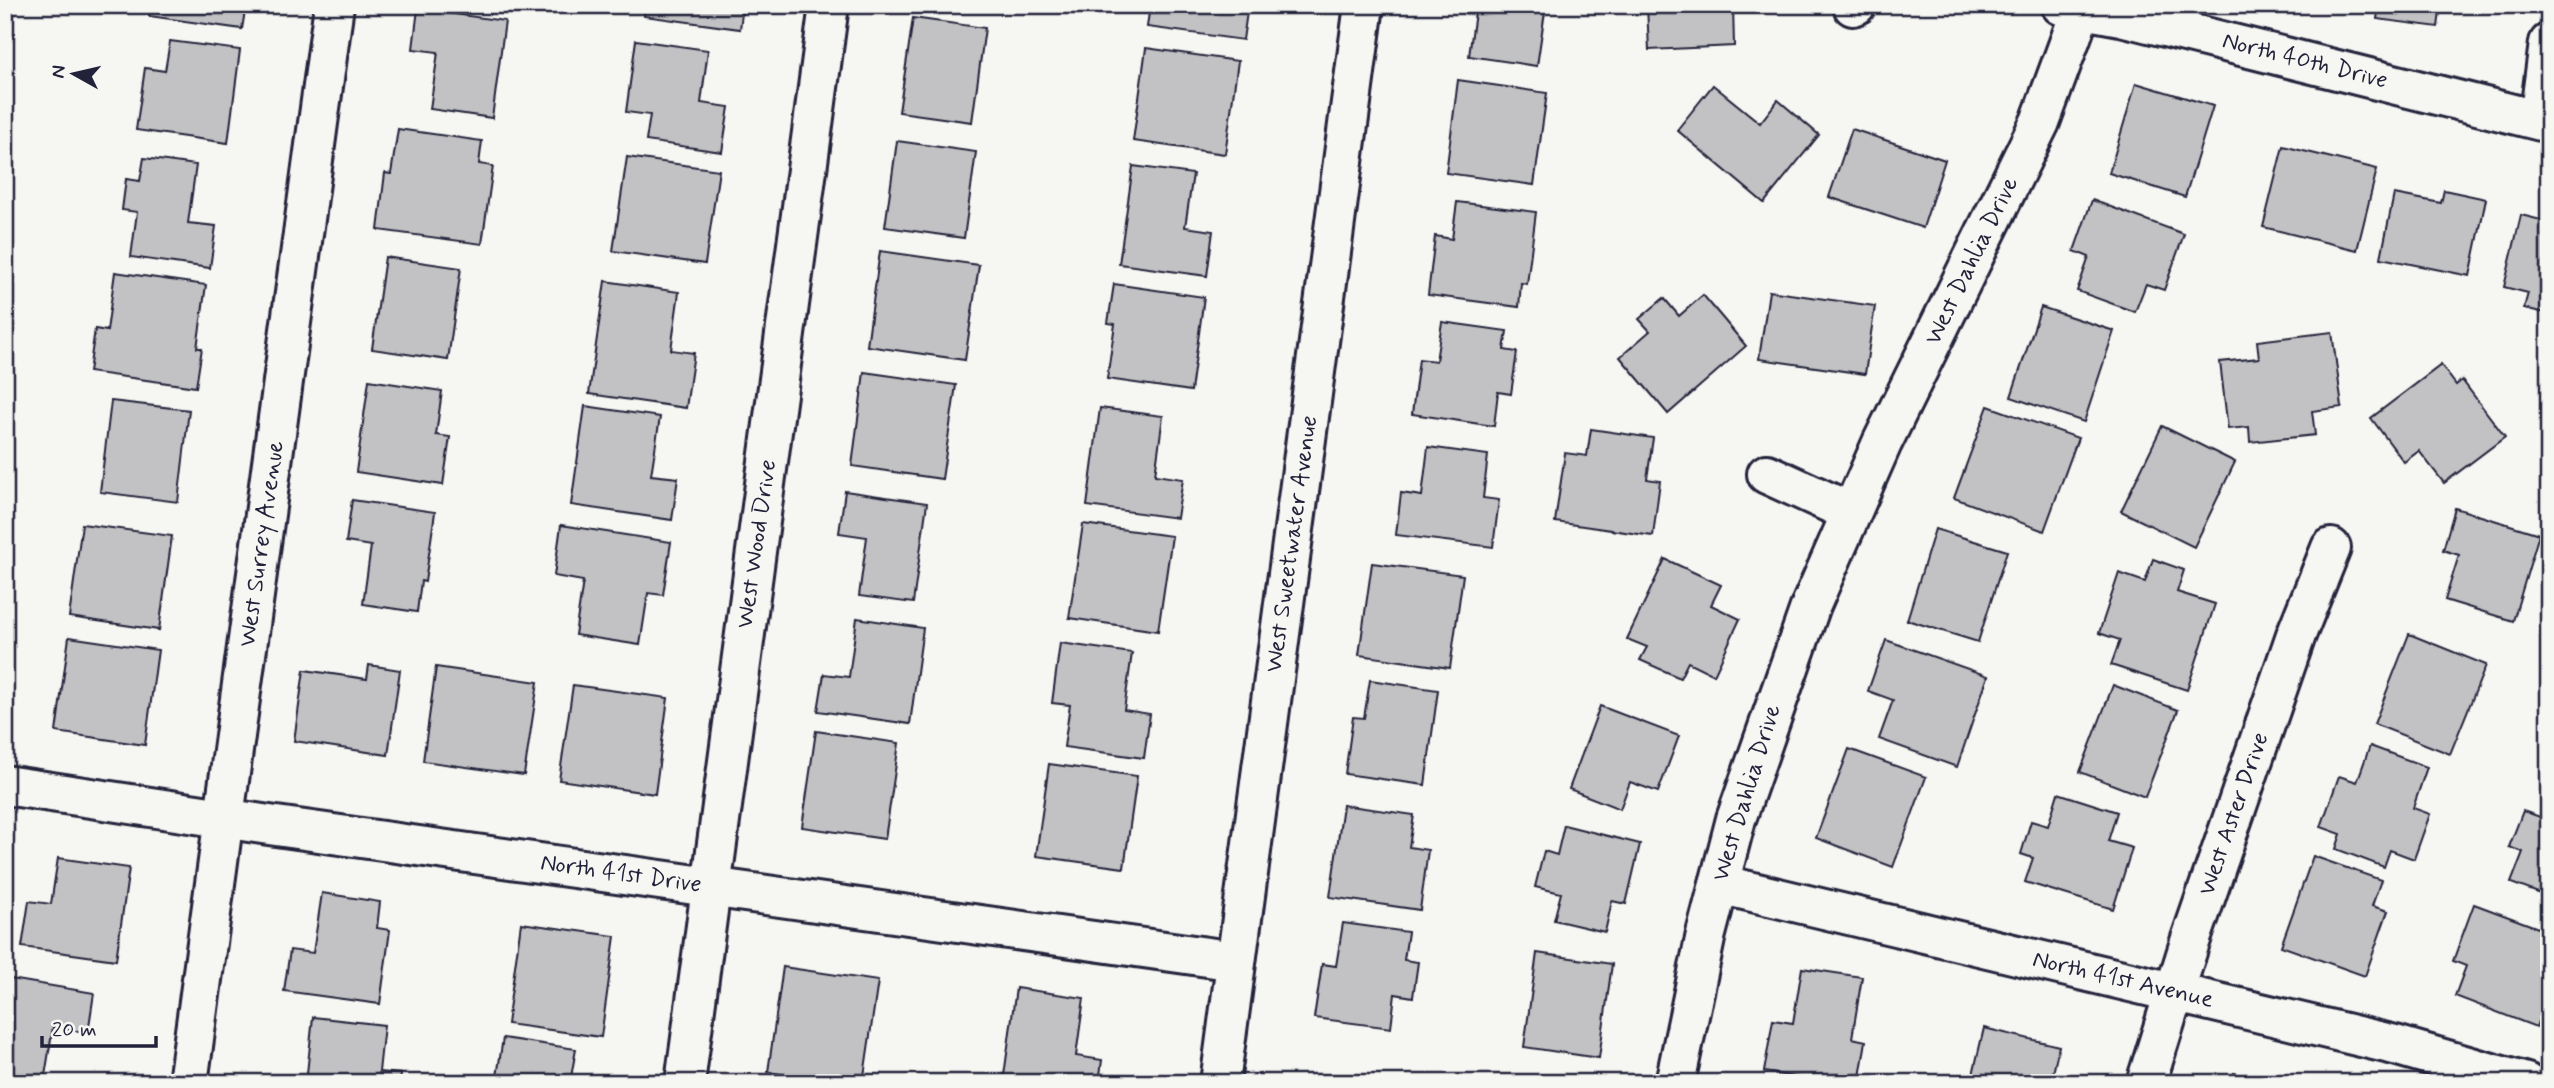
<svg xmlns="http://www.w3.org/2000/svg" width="2554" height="1088" font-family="Mynerve,sans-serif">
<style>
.building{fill:#c2c2c4;stroke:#22223b;stroke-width:2}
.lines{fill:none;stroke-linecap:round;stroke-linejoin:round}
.minor-casing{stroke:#22223b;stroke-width:44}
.tertiary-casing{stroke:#22223b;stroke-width:44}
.minor{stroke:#f6f6f2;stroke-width:38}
.tertiary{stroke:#f6f6f2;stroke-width:38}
.labels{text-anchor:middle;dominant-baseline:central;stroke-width:6;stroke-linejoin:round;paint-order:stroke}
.street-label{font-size:24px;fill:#22223b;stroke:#f6f6f2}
</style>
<rect width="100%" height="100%" fill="#f6f6f2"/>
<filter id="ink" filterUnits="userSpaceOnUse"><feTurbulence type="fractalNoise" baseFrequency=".0143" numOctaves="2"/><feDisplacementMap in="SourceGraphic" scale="14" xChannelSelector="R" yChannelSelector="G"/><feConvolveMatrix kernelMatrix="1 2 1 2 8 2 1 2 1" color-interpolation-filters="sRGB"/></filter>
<g filter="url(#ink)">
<g class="building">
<path d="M150 5H246L242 29 149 16Z"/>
<path d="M645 5H743L740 29 644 16Z"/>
<path d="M1150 5H1248L1243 40 1147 27Z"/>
<path d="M1476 5H1546L1537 66 1469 56Z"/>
<path d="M1647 5H1733L1734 46 1649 50Z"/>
<path d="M2379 5H2441L2438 27 2377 19Z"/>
<path d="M418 9 505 21 492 118 430 109 438 52 413 49Z"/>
<path d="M913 18 985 28 972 122 899 112Z"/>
<path d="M636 40 708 50 701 103 729 107 722 152 646 141 650 115 626 112Z"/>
<path d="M170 41 240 50 228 143 136 130 145 68 165 71Z"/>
<path d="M1146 48 1238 61 1225 154 1133 141Z"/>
<path d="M1458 80 1547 93 1534 185 1446 173Z"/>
<path d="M2136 83 2213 106 2185 197 2109 173Z"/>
<path d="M1713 85 1760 123 1778 100 1819 135 1764 203 1677 130Z"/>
<path d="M398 129 482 141 479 164 493 166 482 244 378 230 385 173 391 174Z"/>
<path d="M1852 129 1945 160 1923 228 1829 197Z"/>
<path d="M897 141 976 152 964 238 885 227Z"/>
<path d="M2283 146 2377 169 2357 250 2263 227Z"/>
<path d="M627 157 719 170 705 264 613 251Z"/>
<path d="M144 158 196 165 188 223 216 226 210 268 131 257 137 212 122 210 126 179 140 181Z"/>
<path d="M1133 166 1193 174 1185 227 1213 231 1207 276 1119 264Z"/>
<path d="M2444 190 2486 199 2470 276 2381 258 2394 194 2441 203Z"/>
<path d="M2092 200 2184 234 2164 290 2146 284 2135 312 2077 291 2089 257 2074 251Z"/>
<path d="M1457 202 1536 212 1527 284 1521 283 1519 307 1428 295 1435 236 1452 239Z"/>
<path d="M2521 215 2549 222V314L2524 308 2528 293 2504 287Z"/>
<path d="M880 251 979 265 965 360 867 346Z"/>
<path d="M385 257 461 268 448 360 372 349Z"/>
<path d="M115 272 206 285 197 348H202L196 387 89 372 95 329 107 331Z"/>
<path d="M605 281 679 292 671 350 694 353 686 408 589 394Z"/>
<path d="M1114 284 1204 297 1191 391 1107 379 1115 324 1108 323Z"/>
<path d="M1769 291 1875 306 1865 374 1759 359Z"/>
<path d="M1703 295 1746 346 1668 414 1620 357 1650 331 1639 319 1664 298 1679 316Z"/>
<path d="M2041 307 2114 331 2084 422 2011 397Z"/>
<path d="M1442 322 1507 331 1504 350 1517 352 1511 394 1498 392 1494 426 1412 414 1419 359 1436 361Z"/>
<path d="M2332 332 2342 407 2312 411 2315 435 2250 442 2249 427 2228 429 2220 362 2259 358 2257 341Z"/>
<path d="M2441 365 2456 385 2462 380 2505 437 2444 483 2419 451 2404 462 2371 418Z"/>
<path d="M864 372 956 385 942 479 852 466Z"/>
<path d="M369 380 442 391 436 435 450 437 443 485 356 472Z"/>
<path d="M111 401 189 410 178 502 100 492Z"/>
<path d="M585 406 660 417 651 475 678 478 672 520 571 505Z"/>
<path d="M1988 406 2078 438 2044 531 1954 498Z"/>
<path d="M1100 408 1163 416 1155 475 1183 479 1177 518 1087 506Z"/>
<path d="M2162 426 2235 462 2194 547 2121 511Z"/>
<path d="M1591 429 1653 438 1647 479 1660 481 1653 536 1555 522 1565 453 1587 456Z"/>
<path d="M1428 447 1488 455 1483 498 1499 500 1493 547 1396 535 1401 493 1422 496Z"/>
<path d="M845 491 927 503 913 603 859 596 867 537 839 533Z"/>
<path d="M352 500 435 512 425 582 421 581 417 612 363 604 371 546 346 542Z"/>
<path d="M2455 508 2539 534 2513 621 2445 600 2459 555 2443 550Z"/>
<path d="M82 524 172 536 159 630 69 617Z"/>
<path d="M1083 524 1172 536 1158 631 1069 618Z"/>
<path d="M561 525 671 542 663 595 648 593 640 645 575 635 583 581 554 576Z"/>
<path d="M1935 529 2007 551 1978 642 1907 620Z"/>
<path d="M1665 559 1721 585 1711 605 1740 619 1714 675 1688 662 1680 678 1640 660 1647 647 1627 639Z"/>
<path d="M2153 559 2184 570 2177 592 2215 604 2187 690 2111 665 2120 640 2099 633 2119 573 2145 582Z"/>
<path d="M1372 563 1463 575 1450 668 1359 655Z"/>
<path d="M857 618 923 628 910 724 818 711 824 674 849 677Z"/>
<path d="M2409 634 2486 665 2450 754 2374 724Z"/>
<path d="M69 637 158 650 145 745 56 732Z"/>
<path d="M1886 640 1988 676 1957 767 1879 739 1893 700 1868 691Z"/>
<path d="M1060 643 1132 653 1124 710 1150 714 1144 758 1064 747 1070 705 1052 703Z"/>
<path d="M369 665 400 670 388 755 294 741 304 670 367 679Z"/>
<path d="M436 667 538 682 524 775 423 761Z"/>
<path d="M1370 680 1438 690 1425 785 1345 774 1353 717 1364 718Z"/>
<path d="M573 685 668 698 655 794 559 780Z"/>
<path d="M2113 685 2178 710 2145 797 2080 772Z"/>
<path d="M1600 706 1679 736 1658 792 1630 782 1620 809 1569 789Z"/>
<path d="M816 731 899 743 885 839 802 827Z"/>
<path d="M2370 746 2427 767 2413 808 2430 814 2414 859 2390 850 2384 867 2336 849 2341 834 2321 827 2339 776 2357 782Z"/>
<path d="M1849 749 1926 777 1893 867 1816 838Z"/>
<path d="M1049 764 1137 776 1124 868 1036 856Z"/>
<path d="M2058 793 2117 812 2108 841 2132 848 2113 909 2025 882 2033 858 2021 854 2031 821 2048 826Z"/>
<path d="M2549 794V897L2511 883 2523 852 2509 847 2523 811 2540 817Z"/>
<path d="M1343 805 1414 815 1409 847 1428 850 1420 910 1330 897Z"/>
<path d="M1564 825 1640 844 1626 904 1612 901 1605 932 1554 920 1561 893 1535 887 1544 851 1557 855Z"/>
<path d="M2313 856 2381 880 2372 906 2388 911 2365 976 2281 946Z"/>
<path d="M58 858 129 868 116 960 22 947 29 901 51 904Z"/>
<path d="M322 893 380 902 377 928 390 930 380 1004 284 991 290 950 313 953Z"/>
<path d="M2474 904 2549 932V991L2536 1027 2455 996 2466 966 2453 961Z"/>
<path d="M521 923 615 936 601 1037 507 1024Z"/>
<path d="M1343 923 1408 932 1404 960 1418 962 1413 997 1395 994 1391 1028 1314 1018 1322 964 1336 966Z"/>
<path d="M1537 953 1612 964 1599 1058 1524 1047Z"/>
<path d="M783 967 878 981 863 1083H842L768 1072Z"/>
<path d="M1802 968 1862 977 1852 1038 1866 1041 1859 1083H1834L1764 1072 1773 1020 1793 1023Z"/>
<path d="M5 978 94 993 88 1033 53 1027 44 1082 5 1076Z"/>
<path d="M1016 988 1084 998 1076 1056 1102 1060 1099 1083H1003Z"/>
<path d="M313 1017 384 1025 379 1072 401 1074 400 1083H306Z"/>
<path d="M1984 1028 2059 1046 2051 1083H1971Z"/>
<path d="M503 1038 576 1049 570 1083H496Z"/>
<path d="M2234 1073 2269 1083H2231Z"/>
</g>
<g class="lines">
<g class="minor-casing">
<g id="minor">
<path d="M2061 5 2121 16 2549 123"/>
<path d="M1853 6 1856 5"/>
<path d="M2539 120 2549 43"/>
<path d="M1767 474 1850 512"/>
<path d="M5 785 269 825 1236 961"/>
<path d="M1719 884 2395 1045 2526 1083"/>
<path d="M188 1083 334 5"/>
<path d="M685 1083 829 5"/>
<path d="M1675 1083 1706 934 1736 819 1811 605 1882 443 2040 122 2083 5"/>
<path d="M2146 1083 2190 942 2296 635 2331 548"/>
</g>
</g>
<g class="tertiary-casing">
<path id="tertiary" d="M1220 1083 1364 5"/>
</g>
<use href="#minor" class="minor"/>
<use href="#tertiary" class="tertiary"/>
</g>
</g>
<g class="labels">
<g class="street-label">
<text transform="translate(2305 61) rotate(14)">North 40th Drive</text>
<text transform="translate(1972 261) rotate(-64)">West Dahlia Drive</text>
<text transform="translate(262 544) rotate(-82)">West Surrey Avenue</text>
<text transform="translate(757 544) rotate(-82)">West Wood Drive</text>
<text transform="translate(1292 544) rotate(-82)">West Sweetwater Avenue</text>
<text transform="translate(1747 793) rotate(-73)">West Dahlia Drive</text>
<text transform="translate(2234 814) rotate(-71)">West Aster Drive</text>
<text transform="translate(621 874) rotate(8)">North 41st Drive</text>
<text transform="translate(2123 980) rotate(13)">North 41st Avenue</text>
</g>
</g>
<rect width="2554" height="1088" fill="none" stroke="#f6f6f2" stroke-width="28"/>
<rect x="14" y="14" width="2526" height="1060" fill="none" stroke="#22223b" stroke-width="2.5" filter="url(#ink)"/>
<g transform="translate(74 74) rotate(278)" stroke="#f6f6f2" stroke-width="5" paint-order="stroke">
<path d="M0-5L12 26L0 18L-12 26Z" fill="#22223b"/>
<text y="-10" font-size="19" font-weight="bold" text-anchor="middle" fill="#22223b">N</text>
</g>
<path d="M42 1036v10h114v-10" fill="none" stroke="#22223b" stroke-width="3.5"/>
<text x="52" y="1036" font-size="21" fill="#22223b" stroke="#f6f6f2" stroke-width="5" paint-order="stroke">20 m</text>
</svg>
